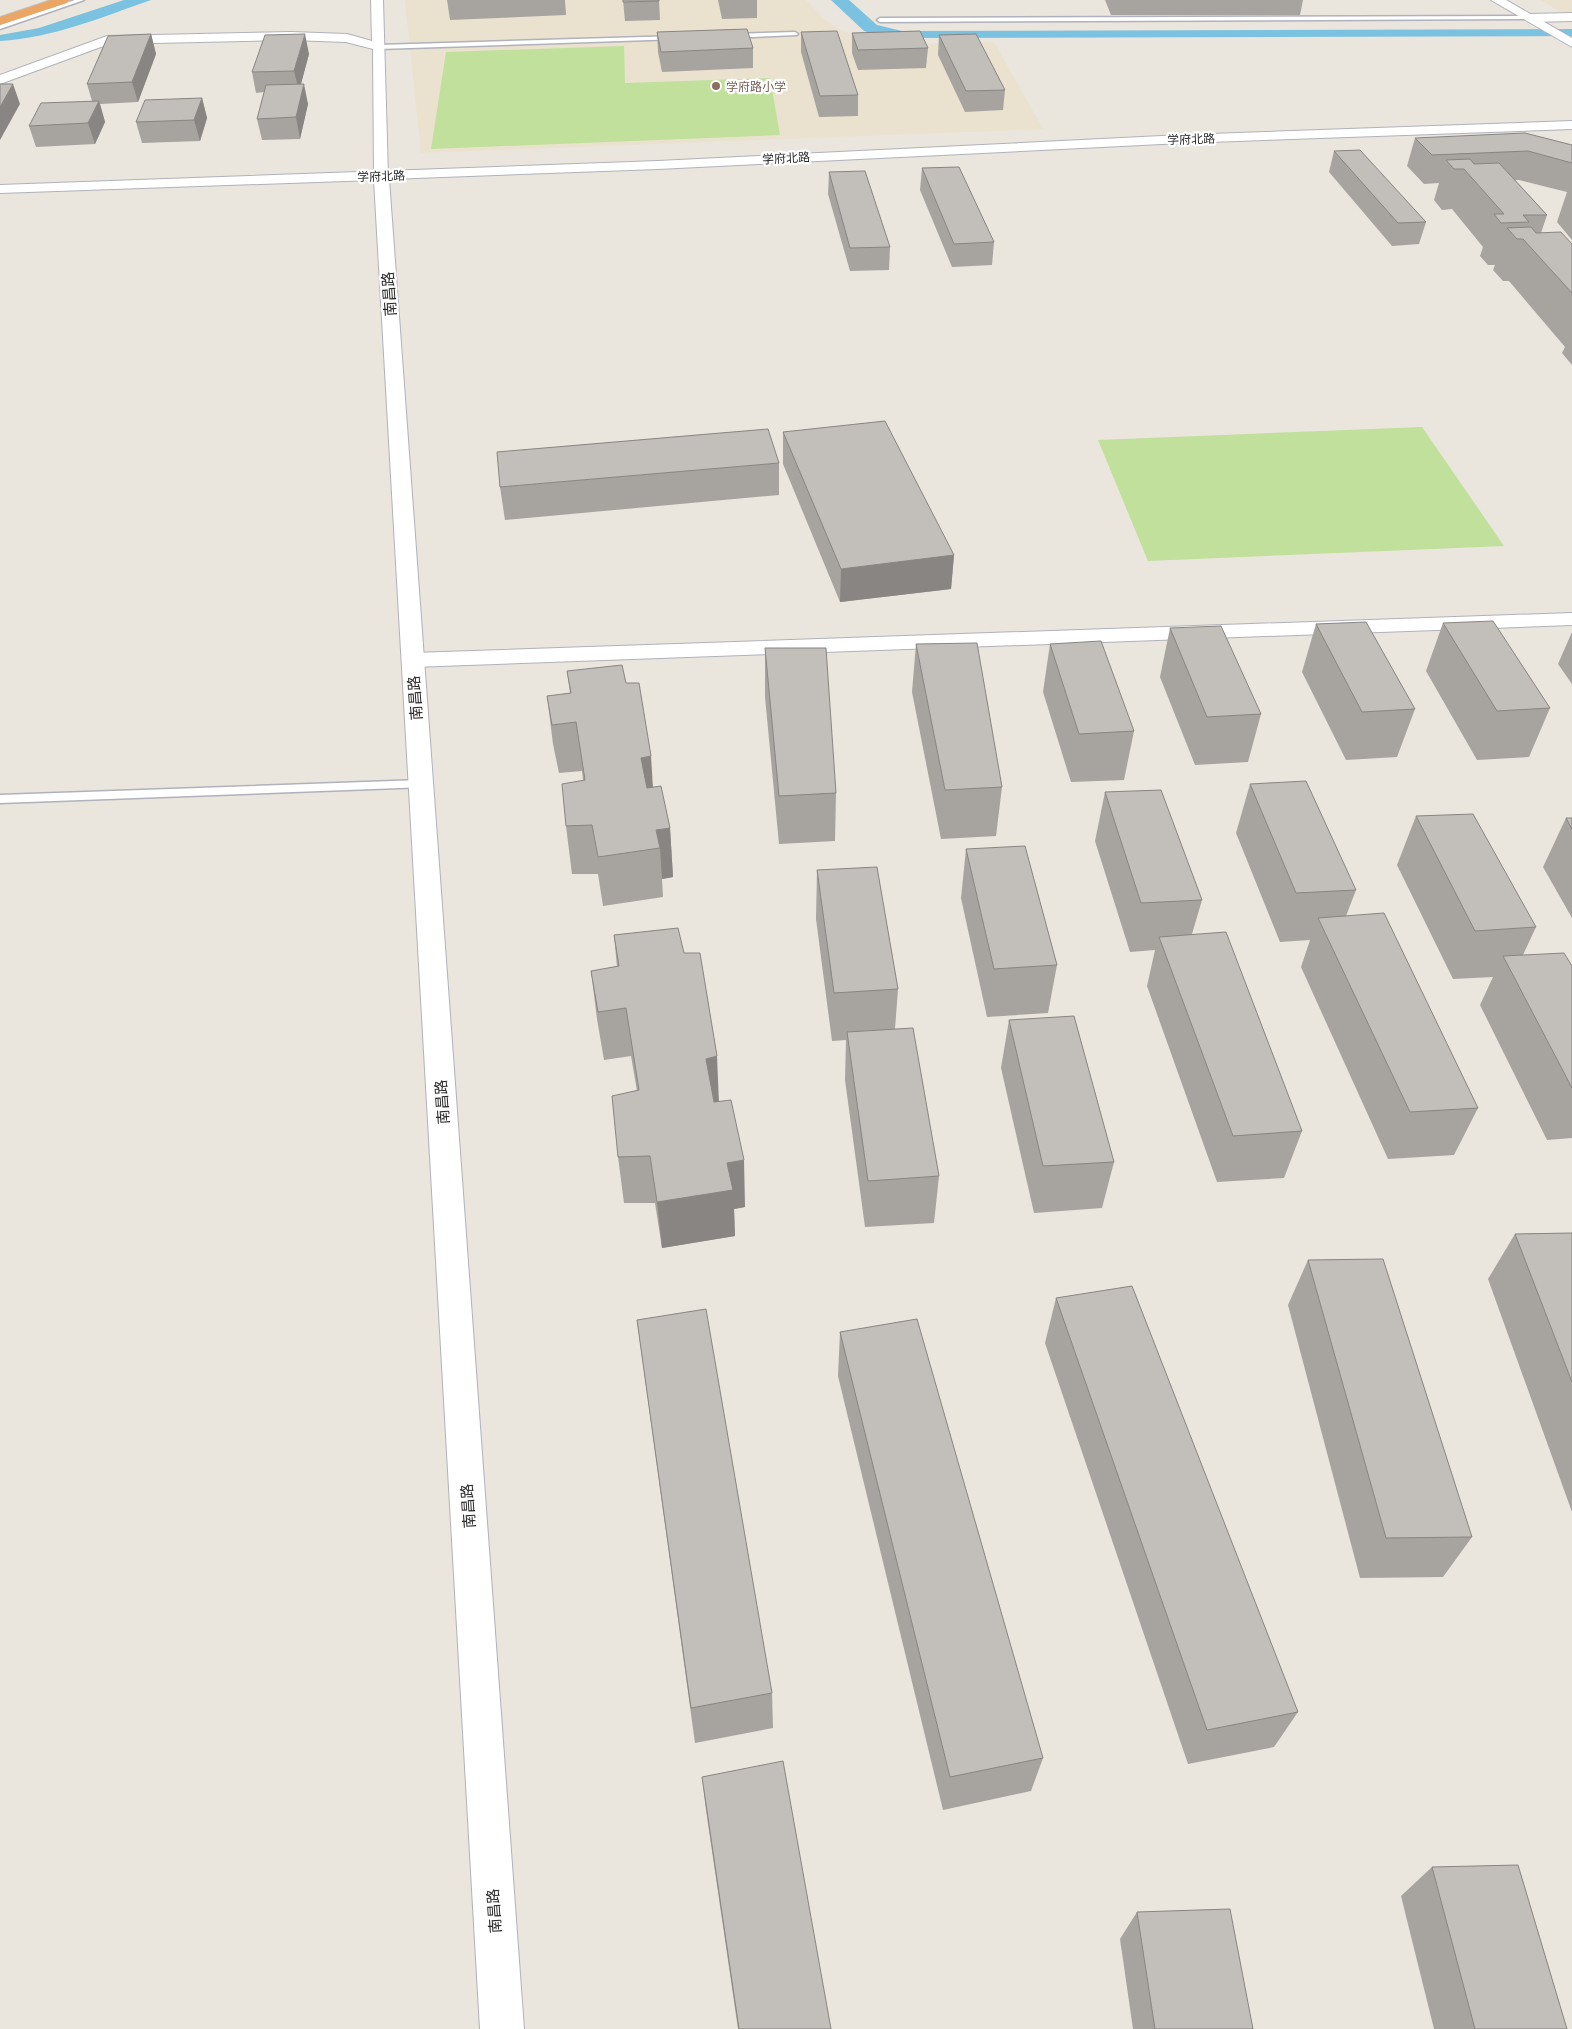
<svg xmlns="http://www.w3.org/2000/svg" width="1572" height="2029" font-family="'Titillium Web','Noto Sans SC',sans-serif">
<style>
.education{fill:#eae2ce}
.pitch{fill:#c0e09c}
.water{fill:#7bc1e0}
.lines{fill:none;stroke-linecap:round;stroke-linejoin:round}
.service-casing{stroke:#b0b2bb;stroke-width:3}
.minor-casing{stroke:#b0b2bb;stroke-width:2}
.tertiary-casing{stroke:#b0b2bb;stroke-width:2}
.secondary-casing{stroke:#b0b2bb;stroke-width:2}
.motorway-casing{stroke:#c3c3c3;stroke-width:2}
.service{fill:#fff;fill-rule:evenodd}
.minor{fill:#fff;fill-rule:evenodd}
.tertiary{fill:#fff;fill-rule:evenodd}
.secondary{fill:#fff;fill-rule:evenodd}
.motorway{fill:#eba666;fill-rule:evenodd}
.wall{fill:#a7a39f}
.shaded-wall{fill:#888582}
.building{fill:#c2beb9;stroke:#888582}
.education-dot{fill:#8d6e63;stroke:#fff;stroke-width:2}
.labels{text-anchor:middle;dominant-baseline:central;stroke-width:4.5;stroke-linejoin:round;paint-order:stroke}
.far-education-label{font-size:12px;fill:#785e54;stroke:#fff;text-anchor:start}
.far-street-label{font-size:12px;fill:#292929;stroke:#fff}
.street-label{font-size:15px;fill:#292929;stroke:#fff}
</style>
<rect width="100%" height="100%" fill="#eae5dd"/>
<g class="education">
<path d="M405 0H806L825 20 838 29 870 42 896 44 994 42 1043 129 421 153Z"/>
<path d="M1540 0H1572V18Z"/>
</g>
<g class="pitch">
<path d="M624 46 625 83 770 78 780 135 431 149 446 52Z"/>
<path d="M1422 427 1504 546 1148 561 1098 440Z"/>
</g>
<g class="water">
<path d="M124 0H151C102 17 53 38 0 41V35L39 28Z"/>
<path d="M831 0H849L877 25 902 31 1572 29V36L903 38 881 36 864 31Z"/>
</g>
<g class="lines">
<g class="service-casing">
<g id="service">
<path d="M75 0H84L0 29V25Z"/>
<path d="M1529 16 1532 18 1531 19 880 22 877 20 880 18Z"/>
<path d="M795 32 798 34 797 35 730 38 727 36 730 34Z"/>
<path d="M678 36 680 37V39L379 49 376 47 379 45Z"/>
<path d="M421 780 428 784 426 787 0 803V795Z"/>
</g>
</g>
<g class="minor-casing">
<g id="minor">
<path d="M371 0H383L388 176 386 179H376L374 176 373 49 346 42 291 40 109 44 0 84V75L107 36 291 32 347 34 372 41Z"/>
<path d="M1572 13V21L1529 22 1523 18 1529 14Z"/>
<path d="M1572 613V625L413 667 405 665 402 660 405 655 413 653Z"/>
</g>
</g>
<g class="tertiary-casing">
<path id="tertiary" d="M1572 121V129L1182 143 658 169 389 179 524 2029H480L374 180 0 193V185L658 161 1182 135Z"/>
</g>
<g class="secondary-casing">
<path id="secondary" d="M1491 0H1506L1572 38V47Z"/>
</g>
<g class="motorway-casing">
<path id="motorway" d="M51 0H69L67 3 0 25V17Z"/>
</g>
<use href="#service" class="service"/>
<use href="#minor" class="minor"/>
<use href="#tertiary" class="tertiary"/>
<use href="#secondary" class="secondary"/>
<use href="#motorway" class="motorway"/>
</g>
<g class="wall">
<path d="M447 0H565L566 15 450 20Z"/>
<path d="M623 0H659L660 20 625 21Z"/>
<path d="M718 0H757V18L722 19Z"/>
<path d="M1105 0H1303L1300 15H1111Z"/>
<path d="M657 32 753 48V68L662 72 658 52Z"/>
<path d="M801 32 858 95V116L819 117 801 52Z"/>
<path d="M852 33 928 48 926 68 858 70 852 53Z"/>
<path d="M151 34 156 54 138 102 100 104 105 122 95 144 36 147 29 126 92 101 87 84Z"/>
<path d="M939 35 1005 90 1003 110 965 112 938 55Z"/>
<path d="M309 54 301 84 308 104 300 139 262 140 257 119 264 92 256 93 252 72Z"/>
<path d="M202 98 207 118 200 141 142 143 136 122Z"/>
<path d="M1415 138 1572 145V240L1557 222 1567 192 1519 180H1515L1547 215 1541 233 1572 244V365L1562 353 1565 347 1509 281H1503L1493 270 1495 265H1488L1480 256 1483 247 1452 209 1442 210 1434 200 1439 183 1424 184 1407 166Z"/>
<path d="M1334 151 1426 222 1419 244 1392 246 1329 172Z"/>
<path d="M922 168 994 242 992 265 952 267 920 190Z"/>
<path d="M829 172 890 247 889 270 850 271 828 194Z"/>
<path d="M783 432 954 555 951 589 840 602 783 464Z"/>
<path d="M779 463V495L505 520 500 487Z"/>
<path d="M1443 623 1550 708 1529 757 1477 760 1426 671Z"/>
<path d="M1316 624 1415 709 1397 757 1346 760 1302 672Z"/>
<path d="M1170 628 1261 714 1248 762 1195 765 1160 677Z"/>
<path d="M1572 632V684L1558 664Z"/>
<path d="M916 644 1002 787 996 836 941 839 912 692Z"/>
<path d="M1050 644 1134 731 1124 780 1071 782 1043 692Z"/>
<path d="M765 648 836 793 835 841 779 844 765 697Z"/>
<path d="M567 671 626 683 653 787 670 828 673 877 662 879 663 897 603 906 598 874H572L566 826 583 780 582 771 559 773 553 744 547 696 570 693Z"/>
<path d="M1250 784 1356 890 1346 916 1478 1108 1454 1155 1388 1159 1301 967 1310 940 1280 942 1236 833Z"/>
<path d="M1105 792 1202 900 1192 934 1302 1131 1284 1178 1217 1182 1147 986 1155 950 1130 952 1095 841Z"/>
<path d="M1416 816 1536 927 1523 955 1572 966V1138L1547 1140 1480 1005 1493 977 1453 979 1397 865Z"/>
<path d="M1566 818H1572V918L1543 867Z"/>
<path d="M966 849 1057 965 1048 1013 987 1017 961 898Z"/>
<path d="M817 870 898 989 895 1029 939 1176 934 1223 865 1227 845 1080 846 1040 832 1041 816 919Z"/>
<path d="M614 935 684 953 719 1101 745 1207 734 1209 735 1236 662 1248 655 1203H624L618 1157 637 1091 631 1056 604 1060 597 1019 591 971 617 967Z"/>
<path d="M1009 1020 1114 1162 1102 1208 1034 1213 1001 1068Z"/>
<path d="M1572 1233V1512L1488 1279 1515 1234Z"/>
<path d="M1308 1260 1472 1537 1443 1577 1360 1578 1288 1305Z"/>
<path d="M1056 1298 1298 1712 1274 1747 1188 1764 1045 1343Z"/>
<path d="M637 1320 772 1693 773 1728 695 1743Z"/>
<path d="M840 1332 1043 1758 1031 1791 943 1810 838 1376Z"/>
<path d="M702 1777 831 2029H738L706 1810Z"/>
<path d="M1432 1867 1567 2029H1434L1401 1896Z"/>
<path d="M1137 1912 1253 2029H1133L1120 1939Z"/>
</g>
<g class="shaded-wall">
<path d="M151 34 156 54 138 102 132 82Z"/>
<path d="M305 34 309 54 299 91 294 71Z"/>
<path d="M13 84 20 104 0 140V107Z"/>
<path d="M304 84 308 104 300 139 296 117Z"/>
<path d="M202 98 207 118 200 141 194 120Z"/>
<path d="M99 101 105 122 95 144 88 123Z"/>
<path d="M954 555 951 589 840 602 841 569Z"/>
<path d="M651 756 654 805 645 807 641 758Z"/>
<path d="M670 828 673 877 662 879 660 848 656 830Z"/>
<path d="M717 1056 719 1104 708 1107 706 1059Z"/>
<path d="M744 1160 745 1207 734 1209 735 1236 662 1248 657 1202 727 1163Z"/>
</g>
<g class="building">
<path d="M623 0H659V1L623 2Z"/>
<path d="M747 29 753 48 661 52 657 32Z"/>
<path d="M837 31 858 95 820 96 801 32Z"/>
<path d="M920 31 928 48 858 50 852 33Z"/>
<path d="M151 34 132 82 87 84 108 36Z"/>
<path d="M305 34 294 71 252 72 265 35Z"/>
<path d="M976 34 1005 90 966 91 939 35Z"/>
<path d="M0 84H13L0 107Z"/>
<path d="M304 84 296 117 257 119 266 85Z"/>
<path d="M202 98 194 120 136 122 145 100Z"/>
<path d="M99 101 88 123 29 126 41 103Z"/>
<path d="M1525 133 1572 145V163L1528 151 1432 155 1415 138Z"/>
<path d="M1360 150 1426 222 1398 223 1334 151Z"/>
<path d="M1470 159 1474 164 1499 163 1547 215H1523L1529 222 1501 223 1494 214H1504L1464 169H1454L1446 160Z"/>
<path d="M959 167 994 242 954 244 922 168Z"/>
<path d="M865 171 890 247 850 248 829 172Z"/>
<path d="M1531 227 1536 233 1561 232 1572 244V293L1523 239H1517L1507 228Z"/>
<path d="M885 421 954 555 841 569 783 432Z"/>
<path d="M768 429 779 463 500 487 497 452Z"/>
<path d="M1493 621 1550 708 1497 711 1443 623Z"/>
<path d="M1366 622 1415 709 1362 712 1316 624Z"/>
<path d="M1221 626 1261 714 1207 717 1170 628Z"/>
<path d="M1101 641 1134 731 1079 734 1050 644Z"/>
<path d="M977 643 1002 787 945 790 916 644Z"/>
<path d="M765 648H826L836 793 779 796Z"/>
<path d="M622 665 626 683H639L651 756 641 758 647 788 661 786 670 828 656 830 660 848 598 857 592 825 566 826 562 784 585 780 576 722 552 725 547 696 571 693 567 671Z"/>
<path d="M1306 781 1356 890 1296 893 1250 784Z"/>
<path d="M1161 790 1202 900 1141 903 1105 792Z"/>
<path d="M1473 814 1536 927 1475 931 1416 816Z"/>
<path d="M1566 818H1572V829Z"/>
<path d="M1025 846 1057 965 994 969 966 849Z"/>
<path d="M877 867 898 989 834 993 817 870Z"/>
<path d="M1384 913 1478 1108 1410 1112 1318 918Z"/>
<path d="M678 928 684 953H700L717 1056 706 1059 714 1102 731 1100 744 1160 727 1163 733 1190 657 1202 650 1156 618 1157 612 1096 639 1090 626 1008 598 1012 591 971 619 966 614 935Z"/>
<path d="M1226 932 1302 1131 1233 1136 1159 937Z"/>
<path d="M1564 953 1572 966V1088L1503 956Z"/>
<path d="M1074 1016 1114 1162 1043 1166 1009 1020Z"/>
<path d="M913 1028 939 1176 868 1181 847 1032Z"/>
<path d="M1572 1233V1382L1515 1234Z"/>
<path d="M1383 1259 1472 1537 1386 1538 1308 1260Z"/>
<path d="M1132 1286 1298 1712 1207 1730 1056 1298Z"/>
<path d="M706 1309 772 1693 691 1708 637 1320Z"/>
<path d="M917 1319 1043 1758 950 1777 840 1332Z"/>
<path d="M783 1761 831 2029H739L702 1777Z"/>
<path d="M1518 1865 1567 2029H1475L1432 1867Z"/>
<path d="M1230 1909 1253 2029H1155L1137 1912Z"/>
</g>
<circle class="education-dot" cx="716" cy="86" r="5"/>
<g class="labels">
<g class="far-education-label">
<text x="726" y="86">学府路小学</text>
</g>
<g class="far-street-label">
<text transform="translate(1191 139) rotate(-2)">学府北路</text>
<text transform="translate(786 158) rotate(-3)">学府北路</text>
<text transform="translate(381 176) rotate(-2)">学府北路</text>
</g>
<g class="street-label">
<text transform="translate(389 294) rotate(-94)">南昌路</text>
<text transform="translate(415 698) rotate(-94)">南昌路</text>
<text transform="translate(442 1102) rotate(-94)">南昌路</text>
<text transform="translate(468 1506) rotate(-94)">南昌路</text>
<text transform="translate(494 1911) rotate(-94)">南昌路</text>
</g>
</g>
</svg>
